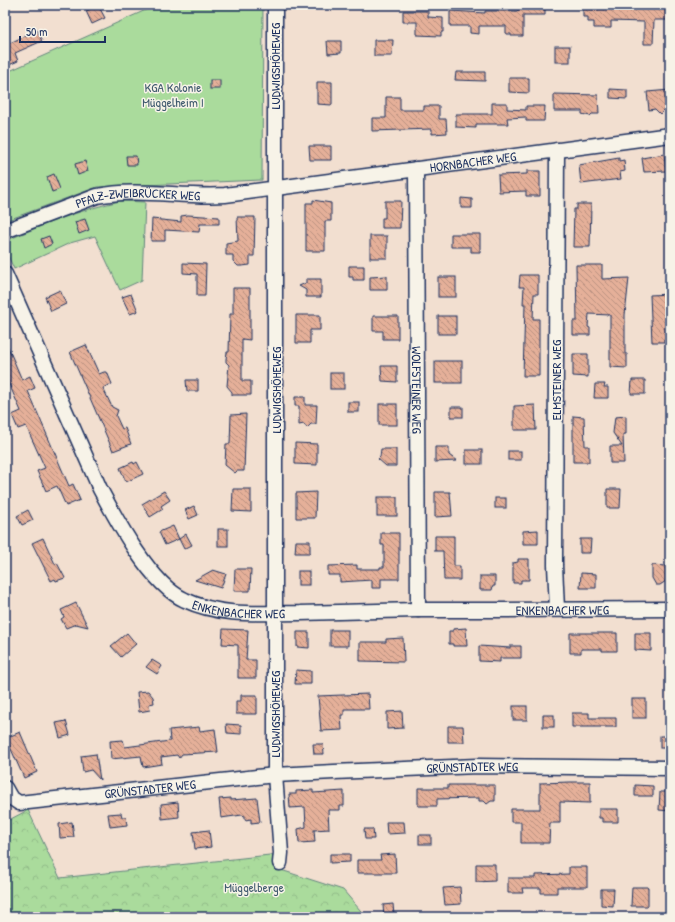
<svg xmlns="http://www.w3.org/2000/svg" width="675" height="922" font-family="'Patrick Hand',sans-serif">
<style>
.forest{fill:url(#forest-crowns);stroke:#62857d}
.green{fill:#aadb9c;stroke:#62857d}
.building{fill:url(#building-back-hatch);stroke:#1b2f5e}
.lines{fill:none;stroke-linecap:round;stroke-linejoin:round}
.minor-casing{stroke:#1b2f5e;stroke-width:17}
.minor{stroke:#f7f3e8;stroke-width:14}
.labels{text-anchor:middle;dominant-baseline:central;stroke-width:3;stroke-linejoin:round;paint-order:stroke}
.street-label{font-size:13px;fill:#1b2f5e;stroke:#f7f3e8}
.park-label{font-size:13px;fill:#3f5a6e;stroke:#f7f3e8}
</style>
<defs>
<pattern id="forest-crowns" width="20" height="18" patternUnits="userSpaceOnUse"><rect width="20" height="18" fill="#aadb9c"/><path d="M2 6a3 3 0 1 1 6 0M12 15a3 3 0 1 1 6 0" fill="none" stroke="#92bc89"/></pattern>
<pattern id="building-back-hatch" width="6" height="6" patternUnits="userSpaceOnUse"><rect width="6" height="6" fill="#e5b099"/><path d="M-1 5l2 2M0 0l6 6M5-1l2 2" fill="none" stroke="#b99080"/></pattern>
</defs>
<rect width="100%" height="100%" fill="#f2dfd0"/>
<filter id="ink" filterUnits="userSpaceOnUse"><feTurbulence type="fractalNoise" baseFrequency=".025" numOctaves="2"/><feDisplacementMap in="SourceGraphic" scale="8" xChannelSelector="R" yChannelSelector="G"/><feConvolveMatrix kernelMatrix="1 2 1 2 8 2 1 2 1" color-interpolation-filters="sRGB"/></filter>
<g filter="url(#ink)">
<path class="forest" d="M28 810 60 878 288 853 281 870 343 890 366 917H5V822Z"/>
<g class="green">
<path d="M157 5H263L262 180 97 187 5 221V73Z"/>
<path d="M120 201 145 202 142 280 120 290 95 236 70 243 14 269 5 249V241C43 225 79 210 120 201Z"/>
</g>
<g class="building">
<path d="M98 5 105 18 92 24 86 11Z"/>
<path d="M518 5H545V15H523V36H511V34H506V26H479V34L470 33V26H450V11L485 13V11H518Z"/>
<path d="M583 5 625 8V6L668 7V20H654L653 44H644V22L611 21V28H594V22H588V17H583Z"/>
<path d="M403 11H428V17L443 18V32H441V36L417 35V22H403Z"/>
<path d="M37 30 42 41 15 53 18 61 9 65 5 58V32L10 43Z"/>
<path d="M374 40H393L392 56H374Z"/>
<path d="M327 41H341V53L328 54Z"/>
<rect x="555" y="46" width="15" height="16"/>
<path d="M456 72H485V81L455 80Z"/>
<path d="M509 78H529V93L509 92Z"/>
<rect x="210" y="80" width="10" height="9"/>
<path d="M317 82H332V105L317 104Z"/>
<path d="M610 89 627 90V99L610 98Z"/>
<path d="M670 90V99L665 100 666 108 660 114 655 109 649 110 647 92Z"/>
<path d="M554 94 598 95 599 114H592L590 116 582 114V111H554Z"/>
<path d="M386 97H400V110H424V106H439V119H446L447 133 432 134V129L372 131V118H386Z"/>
<path d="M492 103H507V109L526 110V106H545L544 121H526V117L507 118 508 124H476V128L456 127V114H492Z"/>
<path d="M309 146H331V160H310Z"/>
<path d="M664 154 666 171 644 172 642 158Z"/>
<path d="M126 156H136L137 165H127Z"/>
<path d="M619 158V161L624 160 625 171 620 172 621 179 581 184 579 165Z"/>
<path d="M85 161 88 171 78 175 75 164Z"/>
<path d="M527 171H540V196H526V191L499 192 498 175 527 174Z"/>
<path d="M54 174 60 189 52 192 47 177Z"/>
<path d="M461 198 472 199V208H461Z"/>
<path d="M313 200 331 203V221H325V251H306V203H313Z"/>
<path d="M385 201H401L400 228H382V218H385Z"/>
<path d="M577 204H591L590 247H573L574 209H577Z"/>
<path d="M188 215 219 217V224H200L199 232 165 230V241H151L152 219 181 222V216Z"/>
<path d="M237 217H255L254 256H250V265L242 266H238L233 261V255H226V243L238 241Z"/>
<path d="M85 219 89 230 79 234 75 222Z"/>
<path d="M451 234H480V252H471V247H451Z"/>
<path d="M49 236 52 244 44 248 41 239Z"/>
<rect x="370" y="236" width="17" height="22"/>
<path d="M183 263 206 264 205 296H197V274L183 273Z"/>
<path d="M576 265H602V279L629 278 625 315V354H627V368L610 367V315L589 314 588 327 590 328V335H573V321H577Z"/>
<path d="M349 266H364V280H353V277H349Z"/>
<path d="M520 275H538V294H534L533 319H539V376H523L525 304H523L524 287H519Z"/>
<path d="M387 276V290H370V277Z"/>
<rect x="438" y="277" width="18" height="20"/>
<path d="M306 279H321V297H306V290L299 286 306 283Z"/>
<path d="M233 288H250V340L242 339V381H251V395H232V392L227 386 229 365 226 362V359L227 352H229L230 314H233Z"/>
<path d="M60 290 66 304 51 311 45 297Z"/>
<path d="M131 294 138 311 130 314 122 297Z"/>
<path d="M670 294V339H664V342H652L650 295Z"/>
<path d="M296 315H320V330H310V343H296Z"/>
<path d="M373 316H398V339H383V331H373Z"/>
<rect x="438" y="316" width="18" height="18"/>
<path d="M5 340 22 380 30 376 35 388 28 391 69 486 73 484 80 500 66 506 57 486 46 491 37 471 45 468 26 426 18 429 12 415 21 411 5 375Z"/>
<path d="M86 345 99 374 104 372H107L112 384 103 388 112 407 118 410 116 416 122 429 125 428 131 444 113 451 70 352Z"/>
<path d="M573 354H588V377L573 376Z"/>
<rect x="435" y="361" width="27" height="22"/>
<path d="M381 366H397V382L382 381Z"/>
<rect x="330" y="373" width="14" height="16"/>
<path d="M186 380H198V391H187Z"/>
<path d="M632 380H645V394H631Z"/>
<path d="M595 384H605L604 387H608V398H594Z"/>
<path d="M295 397H305V405H317L316 424H311L307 428 304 424 299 425V406H295Z"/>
<rect x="348" y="402" width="11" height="10"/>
<rect x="379" y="404" width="18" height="21"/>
<path d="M535 405 536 430H514V406Z"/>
<rect x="451" y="407" width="12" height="10"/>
<path d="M246 414 244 471H237L235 473 225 465 226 444H230L231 415Z"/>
<path d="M573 416 584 417 585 446H589V462H573Z"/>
<path d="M626 416V434H623L624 463H610V446H622L613 433 615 417Z"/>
<path d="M295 443 317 444V465L295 464Z"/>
<path d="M435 447H449V455L457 461 435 462Z"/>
<path d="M381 449H396V466H386L378 459 380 457Z"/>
<rect x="466" y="450" width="16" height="14"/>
<rect x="508" y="451" width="13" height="9"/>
<path d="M133 462 134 464 137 462 143 474 126 482 120 468Z"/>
<path d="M233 489H251V512L232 511Z"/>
<path d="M607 489H621L620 508H607Z"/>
<path d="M164 491 170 500 161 506 163 509 150 517 142 504Z"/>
<path d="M316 492 315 518H296V493Z"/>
<path d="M435 492H450L452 516 435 517Z"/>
<rect x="377" y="497" width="20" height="19"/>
<rect x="495" y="498" width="11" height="10"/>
<path d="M194 506 198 515 189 519 185 510Z"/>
<path d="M28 510 33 520 22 525 17 516Z"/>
<path d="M173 526 179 539 186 534 192 545 184 549 179 539 165 545 159 532Z"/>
<rect x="218" y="529" width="10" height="17"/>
<path d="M538 530V544H523V531Z"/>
<path d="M381 533H399V579H381V588H372V580L340 582V575H328V566L357 565V569H380V567H384V545H381Z"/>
<path d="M435 536H454V566H460V580H444L443 551H435Z"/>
<path d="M43 538 55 564 57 563 65 578 56 581 55 579 51 581 32 543Z"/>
<path d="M580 539H591L590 553H580Z"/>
<path d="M296 541H310V553H295Z"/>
<path d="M518 559H529V580H521V583H513V563L518 562Z"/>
<path d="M652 565 666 566V581L660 585H656L652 578Z"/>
<path d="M235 569H251L250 591H234Z"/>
<path d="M213 570 226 574 221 588 195 580Z"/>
<rect x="298" y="571" width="11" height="14"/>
<path d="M581 573 596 574V588H580Z"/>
<path d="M480 576H495V586H493L492 590H480Z"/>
<path d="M76 603 88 627 76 624 66 628 61 619 64 617 61 610Z"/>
<path d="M466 628 467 646H453V644H449V631H453V629Z"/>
<path d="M223 629 248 630 246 660H256V678H238V645L222 644Z"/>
<rect x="330" y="630" width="18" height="16"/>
<path d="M297 632H309V648L297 647Z"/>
<path d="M127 633 136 644 121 657 111 646Z"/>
<path d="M570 633H617V651H602V649H581V653H570Z"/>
<path d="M635 633H651V651L635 650Z"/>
<path d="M403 638 404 662 360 661V642H386V639Z"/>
<path d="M479 646 510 648V646H521V658H500V662L479 661Z"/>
<path d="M152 660 162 666 157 674 146 667Z"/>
<path d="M296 670 311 671V684H295Z"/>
<path d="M148 691 153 697 154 703 149 704 150 710 139 712 137 692Z"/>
<path d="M368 694 369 709H344V715H341L342 730 321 731 318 696Z"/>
<path d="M241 695H257V714H236V701H241Z"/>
<rect x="632" y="699" width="14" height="19"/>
<rect x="513" y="706" width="14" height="14"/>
<path d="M402 711 403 728 387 729V712Z"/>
<path d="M572 713H589V718H616V727H572Z"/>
<rect x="543" y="715" width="11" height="12"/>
<path d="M66 721 70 735 60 738 56 723Z"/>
<path d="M226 724 241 725V734L227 733Z"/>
<path d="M448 726H463L464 742H448Z"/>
<path d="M199 727 200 731 215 729 218 752 182 754 179 758 177 755 161 757 162 764 143 767 141 756 111 759 110 741 123 740 125 747 170 741 169 730Z"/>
<path d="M20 732 37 772 24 778 6 738Z"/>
<rect x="660" y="736" width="10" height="12"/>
<path d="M313 744H323L324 754H314Z"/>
<path d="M96 754 100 780 91 770 83 772 81 756Z"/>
<path d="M570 782H590V803L560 802V823H550L549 843H521V822H511V809H540V783Z"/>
<path d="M448 785H495V801H491L487 804 484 801H479V798L437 799V806H418V788H448Z"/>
<path d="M635 785 653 786V796H635Z"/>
<path d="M313 790V793L344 791V806H340V810H328L329 829 314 830 315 842 299 843 298 829 306 827 305 807 290 808 289 794H296V791Z"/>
<path d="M660 792H670V811L659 810Z"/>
<path d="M231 798V800L257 798 260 822 251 823V819L245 820V816L242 815 221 818 219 799Z"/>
<path d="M178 802 179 817 162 819 161 804Z"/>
<path d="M599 809H618V822H602V818H599Z"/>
<path d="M121 813 122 817H126L127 825 110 827 108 814Z"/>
<path d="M72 822 74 837 60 838 59 824Z"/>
<path d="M386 822H404L405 833 387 834Z"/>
<path d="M364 829H373L374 839H365Z"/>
<path d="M209 830 211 847 195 849 193 832Z"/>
<rect x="419" y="835" width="12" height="9"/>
<path d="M330 854H350V862L330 863Z"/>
<path d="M395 854 396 873H357V860H381L380 855Z"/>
<path d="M476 864H495V881L476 882Z"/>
<path d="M569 867H587V887H557V893H541V888H522L523 893H508V878H535V875L569 874Z"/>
<path d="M460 887 461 904 445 905 443 888Z"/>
<path d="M632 887H648V906H631Z"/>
<path d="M601 889H614L613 906 601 905Z"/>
<path d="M393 904 394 916 384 917 383 905Z"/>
</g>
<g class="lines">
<g class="minor-casing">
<g id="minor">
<path d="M275 5V775L281 853 280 863"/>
<path d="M557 150 555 565 557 609"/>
<path id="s1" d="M416 169 418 610"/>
<path id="s2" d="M5 231 97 196C139 187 182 198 225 195L670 135"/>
<path id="s3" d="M5 274 100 489C117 521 151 585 185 600 221 617 262 613 300 613 339 612 378 611 417 610 501 610 586 610 670 609"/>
<path id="s4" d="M5 788 10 797 19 803 275 775 334 772 477 766 670 768"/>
</g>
</g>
<use href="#minor" class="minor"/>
</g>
</g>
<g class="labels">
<g class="street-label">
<text transform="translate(275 66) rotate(-90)">LUDWIGSHÖHEWEG</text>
<text stroke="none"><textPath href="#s2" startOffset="477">HORNBACHER WEG</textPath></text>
<text stroke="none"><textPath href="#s2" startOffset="139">PFALZ-ZWEIBRÜCKER WEG</textPath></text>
<text transform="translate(556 380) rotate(-90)">ELMSTEINER WEG</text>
<text transform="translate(276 390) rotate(-90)">LUDWIGSHÖHEWEG</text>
<text stroke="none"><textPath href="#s1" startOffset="221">WOLFSTEINER WEG</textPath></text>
<text stroke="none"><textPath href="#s3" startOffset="432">ENKENBACHER WEG</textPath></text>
<text stroke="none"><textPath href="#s3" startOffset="756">ENKENBACHER WEG</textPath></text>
<text transform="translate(275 714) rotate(-90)">LUDWIGSHÖHEWEG</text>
<text stroke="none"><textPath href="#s4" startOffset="476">GRÜNSTADTER WEG</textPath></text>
<text stroke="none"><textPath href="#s4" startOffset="153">GRÜNSTADTER WEG</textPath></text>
</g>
<g class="park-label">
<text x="173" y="87">KGA Kolonie<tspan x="173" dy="15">Müggelheim I</tspan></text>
<text x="254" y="887">Müggelberge</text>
</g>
</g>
<rect width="675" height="922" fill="none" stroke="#f7f3e8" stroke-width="20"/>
<rect x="10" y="10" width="655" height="902" fill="none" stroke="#1b2f5e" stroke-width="1.5" filter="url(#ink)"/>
<path d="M20 36v6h85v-6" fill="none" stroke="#1b2f5e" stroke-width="2"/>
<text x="26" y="36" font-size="12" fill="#1b2f5e" stroke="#f7f3e8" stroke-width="3" paint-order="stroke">50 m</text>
</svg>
